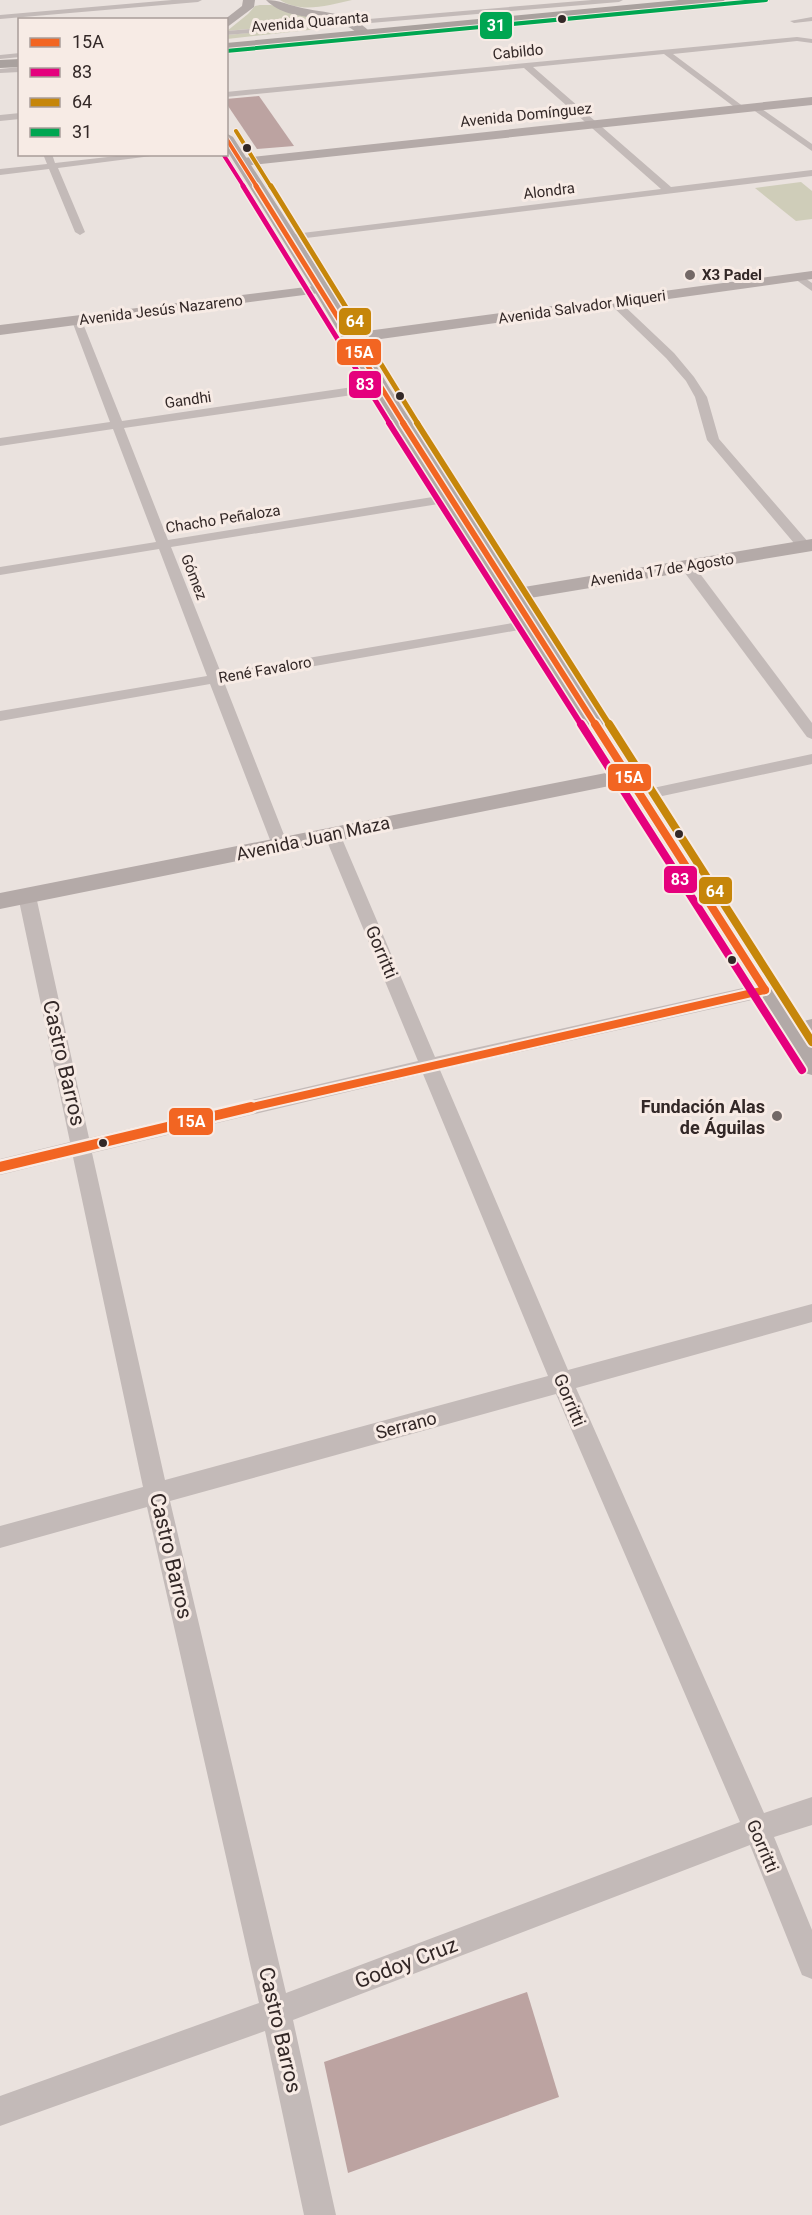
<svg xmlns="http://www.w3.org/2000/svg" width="812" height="2215" font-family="Roboto,sans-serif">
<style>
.green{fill:#cfcdb9}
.building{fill:#bca3a1}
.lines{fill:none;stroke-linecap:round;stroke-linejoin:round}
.street{fill:#c3bab8;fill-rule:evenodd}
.secondary{fill:#b4aaa8;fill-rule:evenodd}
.primary{fill:#b2a9a7;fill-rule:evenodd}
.highway{fill:#a9a19e;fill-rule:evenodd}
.bus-1-far4-casing{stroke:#f7ebe5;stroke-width:6}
.bus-1-far3-casing{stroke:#f7ebe5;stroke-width:8}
.bus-1-far2-casing{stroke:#f7ebe5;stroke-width:9}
.bus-1-far1-casing{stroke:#f7ebe5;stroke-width:12}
.bus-1-casing{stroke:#f7ebe5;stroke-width:15}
.bus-2-far3-casing{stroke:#f7ebe5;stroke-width:6}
.bus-2-far2-casing{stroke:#f7ebe5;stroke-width:8}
.bus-2-far1-casing{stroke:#f7ebe5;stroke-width:9}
.bus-2-casing{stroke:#f7ebe5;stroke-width:12}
.bus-3-far3-casing{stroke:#f7ebe5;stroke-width:6}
.bus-3-far2-casing{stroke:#f7ebe5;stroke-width:8}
.bus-3-far1-casing{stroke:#f7ebe5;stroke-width:9}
.bus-3-casing{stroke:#f7ebe5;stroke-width:12}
.bus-4-casing{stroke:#f7ebe5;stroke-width:6}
.bus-1-far4{stroke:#f26522;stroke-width:4}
.bus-1-far3{stroke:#f26522;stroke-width:5}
.bus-1-far2{stroke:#f26522;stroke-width:6}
.bus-1-far1{stroke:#f26522;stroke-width:8}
.bus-1{stroke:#f26522;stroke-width:10}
.bus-2-far3{stroke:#e5007d;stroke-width:4}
.bus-2-far2{stroke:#e5007d;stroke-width:5}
.bus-2-far1{stroke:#e5007d;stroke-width:6}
.bus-2{stroke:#e5007d;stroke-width:8}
.bus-3-far3{stroke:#c6860a;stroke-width:4}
.bus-3-far2{stroke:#c6860a;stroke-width:5}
.bus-3-far1{stroke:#c6860a;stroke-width:6}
.bus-3{stroke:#c6860a;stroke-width:8}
.bus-4{stroke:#00a651;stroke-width:4}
.bus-dot{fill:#332827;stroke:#f7ebe5;stroke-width:2}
.poi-dot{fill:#736967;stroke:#f7ebe5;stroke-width:2}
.labels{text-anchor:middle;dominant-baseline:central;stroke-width:6;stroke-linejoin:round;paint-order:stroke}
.far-street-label{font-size:15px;fill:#332827;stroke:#f7ebe5}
.far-poi-label{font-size:15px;font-weight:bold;fill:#332827;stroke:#f7ebe5;text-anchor:start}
.street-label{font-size:18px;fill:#332827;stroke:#f7ebe5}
.poi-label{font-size:18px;font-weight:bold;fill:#332827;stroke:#f7ebe5;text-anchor:end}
.near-street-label{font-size:21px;fill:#332827;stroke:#f7ebe5}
.line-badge{stroke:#f7ebe5;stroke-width:2}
.badge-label{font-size:16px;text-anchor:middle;font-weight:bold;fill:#fff}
</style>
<rect width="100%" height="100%" fill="#eae2de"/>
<g class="green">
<path d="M280 0H352C328 5 302 14 280 0Z"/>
<path d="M260 5H271L333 21 227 31 248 14 255 6Z"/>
<path d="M334 25 345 26 227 39V35Z"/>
<path d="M801 182 812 191V219L796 221 755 188Z"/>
</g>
<g class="building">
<path d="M259 96 294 146 257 149 226 103V99Z"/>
<path d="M527 1992 559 2097 348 2173 324 2062Z"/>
</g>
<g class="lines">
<g class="street">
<path d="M172 0H202L198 2 0 19V15Z"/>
<path d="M592 0H623L619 2 226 35V31Z"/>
<path d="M742 0H770L766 2 444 32 440 30 444 28Z"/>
<path d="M812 17V21L794 23 790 21Z"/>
<path d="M797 37 812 39V43L797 41 673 54 744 107V111L741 112 664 54 533 67 671 187 812 170V176L290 240 286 239V235L661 189 524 68 226 97V92Z"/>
<path d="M20 53V57L0 59V55Z"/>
<path d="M20 67V72L0 73V69Z"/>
<path d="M755 104 812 144V151L752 109V105Z"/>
<path d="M20 113V119L0 121V115Z"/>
<path d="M43 154H52L55 163 134 154H167L58 168 85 232 80 235 75 232 49 169 0 175V169L47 164Z"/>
<path d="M799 274 812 283V291L795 279 794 277Z"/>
<path d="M614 299 618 300 674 353 694 377 707 397 719 439 809 543 811 546 809 549H799L707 440 695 397 686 381 666 358 610 304V300Z"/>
<path d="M77 318 82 321 122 421 380 383 386 387 380 391 124 428 168 540 451 494 457 498 451 502 171 547 221 673 530 620 537 624 530 628 224 682 288 845 286 849H274L272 845 210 684 0 721V711L207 676 159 549 0 575V567L156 542 113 429 0 446V438L110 422 72 321Z"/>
<path d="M687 562 692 563 812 723V739L807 737 682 569 680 566 682 563Z"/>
<path d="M812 754V764L639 801 631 796 639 791Z"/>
<path d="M332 829 338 830 340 834 435 1057 765 983 771 985 774 990 771 995 765 997 440 1070 568 1370 812 1304V1322L576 1388 764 1813 812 1797V1825L774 1837 812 1930V1979L802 1975 750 1845 293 2020 336 2215H304L265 2031 0 2126V2096L259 2003 147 1507 0 1548V1526L143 1487 73 1157 0 1175V1159L70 1142 18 896 21 892H33L36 896 89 1138 418 1061 324 834 326 830ZM423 1074 548 1376 165 1480 92 1153ZM556 1394 740 1822 286 1993 170 1501Z"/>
</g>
<g class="secondary">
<path d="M812 97V105L243 166 237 162 243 158Z"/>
<path d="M812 271V279L352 343 344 338 352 333Z"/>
<path d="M322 285 329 289 327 292 0 335V325Z"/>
<path d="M812 539V551L512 601 505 599 502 595 505 591 512 589Z"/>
<path d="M626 769 634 771 637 776 634 781 0 909V893Z"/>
<path d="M812 1019V1037L792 1043 783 1040 779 1033 783 1026Z"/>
</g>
<g class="primary">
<path d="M243 0H255L254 7 226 28V20H224L242 6Z"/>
<path d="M266 0C280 0 285 4 298 7 326 14 355 11 374 37L372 40H364C339 8 293 27 266 0Z"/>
<path d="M226 133 233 137 331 289 389 387 812 1039V1075L801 1072 371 387 313 289 226 149Z"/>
</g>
<g class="highway">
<path d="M679 0H725L719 4 226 51V43Z"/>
<path d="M20 59V67L0 68V60Z"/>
</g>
<g class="bus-1-far4-casing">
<path id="bus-1-far4" d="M226 138 257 187"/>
</g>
<g class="bus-1-far3-casing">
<path id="bus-1-far3" d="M256 186 404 424"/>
</g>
<g class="bus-1-far2-casing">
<path id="bus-1-far2" d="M403 423 596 726"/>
</g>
<g class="bus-1-far1-casing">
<g id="bus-1-far1">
<path d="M595 724 765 990"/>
<path d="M244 1109 765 990"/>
</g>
</g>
<g class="bus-1-casing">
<path id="bus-1" d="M0 1167 251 1107"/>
</g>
<g class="bus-2-far3-casing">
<path id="bus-2-far3" d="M223 154 244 187"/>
</g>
<g class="bus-2-far2-casing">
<path id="bus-2-far2" d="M243 186 390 424"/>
</g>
<g class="bus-2-far1-casing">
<path id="bus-2-far1" d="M389 423 582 726"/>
</g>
<g class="bus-2-casing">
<path id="bus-2" d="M581 724 802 1070"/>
</g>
<g class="bus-3-far3-casing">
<path id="bus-3-far3" d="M236 131 271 187"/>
</g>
<g class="bus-3-far2-casing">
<path id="bus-3-far2" d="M271 186 418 424"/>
</g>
<g class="bus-3-far1-casing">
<path id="bus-3-far1" d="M417 423 610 726"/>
</g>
<g class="bus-3-casing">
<path id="bus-3" d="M609 724 812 1042"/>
</g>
<g class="bus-4-casing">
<path id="bus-4" d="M226 51 766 0"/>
</g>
<use href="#bus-1-far4" class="bus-1-far4"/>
<use href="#bus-1-far3" class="bus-1-far3"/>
<use href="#bus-1-far2" class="bus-1-far2"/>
<use href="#bus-1-far1" class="bus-1-far1"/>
<use href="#bus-1" class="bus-1"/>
<use href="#bus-2-far3" class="bus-2-far3"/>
<use href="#bus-2-far2" class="bus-2-far2"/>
<use href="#bus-2-far1" class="bus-2-far1"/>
<use href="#bus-2" class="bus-2"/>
<use href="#bus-3-far3" class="bus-3-far3"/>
<use href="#bus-3-far2" class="bus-3-far2"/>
<use href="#bus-3-far1" class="bus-3-far1"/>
<use href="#bus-3" class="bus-3"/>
<use href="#bus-4" class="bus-4"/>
</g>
<g class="bus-dot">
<circle cx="562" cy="19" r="5"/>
<circle cx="247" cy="148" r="5"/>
<circle cx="400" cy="396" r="5"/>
<circle cx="679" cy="834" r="5"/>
<circle cx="732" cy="960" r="5"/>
<circle cx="103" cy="1143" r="5"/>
</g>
<g class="poi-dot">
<circle cx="690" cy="275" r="6"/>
<circle cx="777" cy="1116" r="6"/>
</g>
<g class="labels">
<g class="far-street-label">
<text transform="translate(310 22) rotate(-5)">Avenida Quaranta</text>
<text transform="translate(518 52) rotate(-6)">Cabildo</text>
<text transform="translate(526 115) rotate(-6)">Avenida Domínguez</text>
<text transform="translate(549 191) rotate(-7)">Alondra</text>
<text transform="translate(582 307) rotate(-8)">Avenida Salvador Miqueri</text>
<text transform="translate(161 310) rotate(-7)">Avenida Jesús Nazareno</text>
<text transform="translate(188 400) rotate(-8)">Gandhi</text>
<text transform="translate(223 519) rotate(-9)">Chacho Peñaloza</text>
<text transform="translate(662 570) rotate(-9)">Avenida 17 de Agosto</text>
<text transform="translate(194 577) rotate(69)">Gómez</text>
<text transform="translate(265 670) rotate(-10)">René Favaloro</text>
</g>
<g class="far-poi-label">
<text x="702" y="275">X3 Padel</text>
</g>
<g class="street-label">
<text transform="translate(313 838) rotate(-12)">Avenida Juan Maza</text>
<text transform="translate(382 952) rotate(67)">Gorritti</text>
<text transform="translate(570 1400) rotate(67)">Gorritti</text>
<text transform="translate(406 1425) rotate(-15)">Serrano</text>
<text transform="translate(763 1846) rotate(67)">Gorritti</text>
</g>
<g class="poi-label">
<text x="765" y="1106">Fundación Alas<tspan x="765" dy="21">de Águilas</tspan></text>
</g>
<g class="near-street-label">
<text transform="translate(64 1063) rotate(77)">Castro Barros</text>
<text transform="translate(171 1556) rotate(77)">Castro Barros</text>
<text transform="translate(406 1963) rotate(-21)">Godoy Cruz</text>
<text transform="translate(280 2030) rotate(77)">Castro Barros</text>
</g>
</g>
<g class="line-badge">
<rect x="479" y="11" width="34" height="29" rx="6" fill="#00a651"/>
<rect x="338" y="307" width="34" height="29" rx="6" fill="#c6860a"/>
<rect x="336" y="338" width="46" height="28" rx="6" fill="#f26522"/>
<rect x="348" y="370" width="34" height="29" rx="6" fill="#e5007d"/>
<rect x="607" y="763" width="45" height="29" rx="6" fill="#f26522"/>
<rect x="663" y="865" width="35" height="29" rx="6" fill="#e5007d"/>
<rect x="698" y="876" width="35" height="29" rx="6" fill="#c6860a"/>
<rect x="168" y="1107" width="46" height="29" rx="6" fill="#f26522"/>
</g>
<g class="badge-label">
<text x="496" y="31">31</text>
<text x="355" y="327">64</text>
<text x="359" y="358">15A</text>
<text x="365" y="390">83</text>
<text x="629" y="783">15A</text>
<text x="680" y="885">83</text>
<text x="715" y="897">64</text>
<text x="191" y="1127">15A</text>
</g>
<rect x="18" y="18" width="210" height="138" fill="#f7ebe5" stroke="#a99d99" stroke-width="1.5"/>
<rect x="30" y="38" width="30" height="9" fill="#f26522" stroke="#a99d99" stroke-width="1.5"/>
<text x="72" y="48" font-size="18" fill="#332827">15A</text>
<rect x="30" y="68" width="30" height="9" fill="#e5007d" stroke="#a99d99" stroke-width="1.5"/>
<text x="72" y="78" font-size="18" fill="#332827">83</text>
<rect x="30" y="98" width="30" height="9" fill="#c6860a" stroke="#a99d99" stroke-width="1.5"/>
<text x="72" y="108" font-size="18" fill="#332827">64</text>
<rect x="30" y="128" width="30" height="9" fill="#00a651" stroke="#a99d99" stroke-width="1.5"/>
<text x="72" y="138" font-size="18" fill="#332827">31</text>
</svg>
